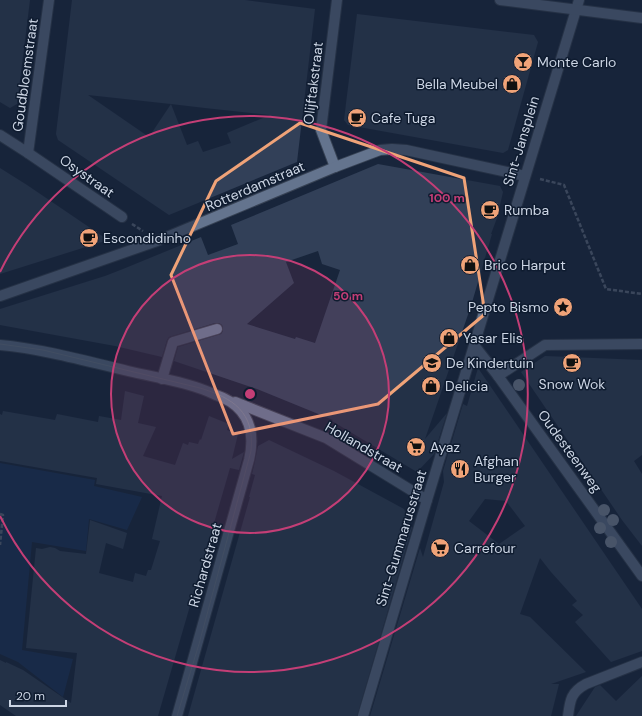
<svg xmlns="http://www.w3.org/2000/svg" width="642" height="716" font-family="'DM Sans',sans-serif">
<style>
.green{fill:#1a325a}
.building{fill:#324058;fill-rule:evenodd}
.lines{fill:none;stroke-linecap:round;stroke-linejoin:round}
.minor-casing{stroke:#374254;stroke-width:12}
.tertiary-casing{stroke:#374254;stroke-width:12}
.path{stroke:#657083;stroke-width:2.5;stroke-dasharray:4 2;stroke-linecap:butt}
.minor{stroke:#64748e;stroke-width:10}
.tertiary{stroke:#64748e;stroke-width:10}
.tram{stroke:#747f92;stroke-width:1}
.tree{fill:#838ea1}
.marked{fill:none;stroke:#f0a378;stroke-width:3;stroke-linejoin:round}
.ring{fill:none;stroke:#c43e76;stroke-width:2}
.labels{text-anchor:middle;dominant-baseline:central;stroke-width:3;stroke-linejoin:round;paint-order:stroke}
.poi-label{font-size:14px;fill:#ccd5e4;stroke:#0f1c30;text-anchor:start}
.street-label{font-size:14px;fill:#ccd5e4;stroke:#0f1c30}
.centre{fill:#c43e76;stroke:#0f1c30;stroke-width:2}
.ring-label{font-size:12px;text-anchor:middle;font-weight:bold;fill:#c43e76;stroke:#0f1c30;stroke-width:3;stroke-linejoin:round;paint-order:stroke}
</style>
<rect width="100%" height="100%" fill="#18253b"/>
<path class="green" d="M0 463 95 480 94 486 142 497 127 530 89 519 86 551 32 542 22 650 73 659 63 697 18 662 0 654Z"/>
<g class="building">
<path d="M0 0H30L17 104 10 108 0 102Z"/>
<path d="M72 0H245L315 9 297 162 169 215 58 140 56 134ZM88 95 171 104 149 137ZM171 104 205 108 270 115 227 133 231 143 203 152 198 141 187 145Z"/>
<path d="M357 14 534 35 538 42 508 150 503 153 348 125 344 120Z"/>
<path d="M378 164 500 186 503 192 497 218 491 234H492L471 306 425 439 447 413 434 454 417 472 332 421 333 420 257 389 174 361 178 347 221 334 223 331V328L222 325 219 323H215L169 337 167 340 162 357 115 346 0 325V309L105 276 123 269 201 237 208 255 238 244 231 225ZM318 251 322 264 340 270 315 343 296 337 295 339 247 324 294 283 286 262Z"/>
<path d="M0 168 27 185 108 240 0 274Z"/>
<path d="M545 356 642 360V455L634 461 642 474V546L622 520 521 372Z"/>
<path d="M478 368 642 609V651L611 662 575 622 583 615 572 605 577 601 551 572 540 558 520 614 530 617 586 672 551 684H559L551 716H370L420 548 423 557 444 482 443 471 463 404 467 406ZM485 499 506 501 525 526 499 544 469 521Z"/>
<path d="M125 391 144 396 138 423 156 427 143 456 175 465 183 443 188 445 189 442 198 444 200 439 201 440 209 416 229 424 227 430 238 434 232 459 244 452 239 470 230 468 158 716H16L0 705V660L6 663V662L23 670 71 703 77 653 26 648 36 548 42 549 50 547 55 548 60 551 86 554 90 520 127 533 123 549 106 543 99 573 133 582 135 573 146 576 148 570H151L160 541 152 539 162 496 96 484 97 478 0 461V414L2 415 3 411 55 420 57 414 98 422 99 416 121 420Z"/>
<path d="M269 440 334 471 404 509 412 528 357 716H188L250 497H249L255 475 252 474 255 461 258 446Z"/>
<path d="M642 676V716H576L595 687 600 685 616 701Z"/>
</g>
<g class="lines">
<g class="minor-casing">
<g id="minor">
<path d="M0 135 28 153 122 217"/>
<path d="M28 153 49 0"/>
<path d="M335 167 321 130 337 0"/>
<path d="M0 296 157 241 335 167 380 150 392 149 406 150 525 176"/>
<path d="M0 345C43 349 86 361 128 371 157 378 189 382 216 395 225 398 235 404 241 411 253 425 253 443 249 460L177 716"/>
<path d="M474 345 498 376 642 576"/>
<path d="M498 376 545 345 642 344"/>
<path d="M162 379 173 342 217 329"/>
<path d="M235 402 326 438 427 500"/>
<path d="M363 716 427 500 579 0"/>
<path d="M568 716C570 700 571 692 586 684L642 662"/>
</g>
</g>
<g class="tertiary-casing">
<path id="tertiary" d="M500 0 642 18"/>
</g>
<g class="path">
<path d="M540 179 564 185 606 289 642 294"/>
<path d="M132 224 143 231"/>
<path d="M0 514 3 515 0 545"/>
</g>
<use href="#minor" class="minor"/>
<use href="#tertiary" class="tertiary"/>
<path class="tram" d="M0 344 43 350 200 388C233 398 255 412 251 451L199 644 177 716"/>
</g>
<g class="tree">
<circle cx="519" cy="385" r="6"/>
<circle cx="604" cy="510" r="6"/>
<circle cx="613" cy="520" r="6"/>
<circle cx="600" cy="528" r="6"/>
<circle cx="611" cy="542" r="6"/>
</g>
<path d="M0 0H642V716H0ZM300 123 464 178 485 314 378 404 233 434 171 275 216 181Z" fill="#18253b" fill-opacity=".55" fill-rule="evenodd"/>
<path class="marked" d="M300 123 464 178 485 314 378 404 233 434 171 275 216 181Z"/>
<circle cx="250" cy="394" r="139" fill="#c43e76" fill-opacity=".12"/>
<g class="ring">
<circle cx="250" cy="394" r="139"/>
<path d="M0 272A278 278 0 1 1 0 516"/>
</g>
<defs>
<g id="bar-disc" transform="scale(1)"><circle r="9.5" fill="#f0a378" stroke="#0f1c30"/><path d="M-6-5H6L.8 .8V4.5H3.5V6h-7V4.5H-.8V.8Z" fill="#111"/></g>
<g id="shop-disc" transform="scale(1)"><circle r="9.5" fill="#f0a378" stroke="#0f1c30"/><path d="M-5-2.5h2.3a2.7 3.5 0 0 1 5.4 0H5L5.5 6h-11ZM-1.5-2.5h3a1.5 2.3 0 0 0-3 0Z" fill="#111"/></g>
<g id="cafe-disc" transform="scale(1)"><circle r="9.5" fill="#f0a378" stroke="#0f1c30"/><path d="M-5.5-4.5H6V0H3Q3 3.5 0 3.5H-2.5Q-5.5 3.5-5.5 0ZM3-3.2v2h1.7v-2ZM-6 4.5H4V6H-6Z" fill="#111"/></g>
<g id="sight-disc" transform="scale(1)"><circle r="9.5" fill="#f0a378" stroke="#0f1c30"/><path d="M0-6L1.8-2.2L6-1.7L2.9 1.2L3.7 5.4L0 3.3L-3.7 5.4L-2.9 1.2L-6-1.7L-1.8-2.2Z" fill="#111"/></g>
<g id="school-disc" transform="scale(1)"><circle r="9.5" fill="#f0a378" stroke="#0f1c30"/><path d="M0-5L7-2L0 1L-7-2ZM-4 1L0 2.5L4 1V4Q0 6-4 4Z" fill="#111"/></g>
<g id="supermarket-disc" transform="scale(1)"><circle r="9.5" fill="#f0a378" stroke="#0f1c30"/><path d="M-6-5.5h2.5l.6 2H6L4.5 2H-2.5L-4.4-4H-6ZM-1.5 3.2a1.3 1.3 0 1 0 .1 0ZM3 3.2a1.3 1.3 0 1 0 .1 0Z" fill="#111"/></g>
<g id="restaurant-disc" transform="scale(1)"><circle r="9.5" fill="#f0a378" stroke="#0f1c30"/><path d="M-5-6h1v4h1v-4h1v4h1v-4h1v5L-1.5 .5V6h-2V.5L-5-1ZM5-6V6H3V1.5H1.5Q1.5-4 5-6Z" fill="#111"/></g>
</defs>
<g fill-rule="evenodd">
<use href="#bar-disc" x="523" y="62"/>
<use href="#shop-disc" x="512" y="84"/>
<use href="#cafe-disc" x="357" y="118"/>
<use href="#cafe-disc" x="490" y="210"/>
<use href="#cafe-disc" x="89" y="238"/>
<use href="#shop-disc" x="470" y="265"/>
<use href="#sight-disc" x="563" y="307"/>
<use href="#shop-disc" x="449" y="338"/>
<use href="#school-disc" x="432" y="363"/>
<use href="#cafe-disc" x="572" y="363"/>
<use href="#shop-disc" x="431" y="386"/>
<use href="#supermarket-disc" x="416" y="447"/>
<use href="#restaurant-disc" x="460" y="469"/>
<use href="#supermarket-disc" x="440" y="548"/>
</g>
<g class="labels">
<g class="poi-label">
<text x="537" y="62">Monte Carlo</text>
<text x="498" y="84" text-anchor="end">Bella Meubel</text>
<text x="371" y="118">Cafe Tuga</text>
<text x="504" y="210">Rumba</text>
<text x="103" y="238">Escondidinho</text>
<text x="484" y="265">Brico Harput</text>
<text x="549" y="307" text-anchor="end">Pepto Bismo</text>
<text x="463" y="338">Yasar Elis</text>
<text x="446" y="363">De Kindertuin</text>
<text x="572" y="384" text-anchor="middle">Snow Wok</text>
<text x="445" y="386">Delicia</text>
<text x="430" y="447">Ayaz</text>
<text x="474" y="461">Afghan<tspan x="474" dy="16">Burger</tspan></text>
<text x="454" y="548">Carrefour</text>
</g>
<g class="street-label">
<text transform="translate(25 75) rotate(-82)">Goudbloemstraat</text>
<text transform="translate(313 83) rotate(-83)">Olijftakstraat</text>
<text transform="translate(521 141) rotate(-73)">Sint-Jansplein</text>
<text transform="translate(87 176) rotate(35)">Osystraat</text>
<text transform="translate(255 186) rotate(-23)">Rotterdamstraat</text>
<text transform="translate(364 447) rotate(30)">Hollandstraat</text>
<text transform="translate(570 451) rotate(54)">Oudesteenweg</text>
<text transform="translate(401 538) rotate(-73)">Sint-Gummarusstraat</text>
<text transform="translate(205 565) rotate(-74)">Richardstraat</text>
</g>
</g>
<circle cx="250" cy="394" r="6" class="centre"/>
<g class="ring-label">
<text x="447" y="202">100 m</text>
<text x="348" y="300">50 m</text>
</g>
<path d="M10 700v6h56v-6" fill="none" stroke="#ccd5e4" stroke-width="2"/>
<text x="16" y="700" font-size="12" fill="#ccd5e4" stroke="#0f1c30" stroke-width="3" paint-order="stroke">20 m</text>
</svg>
